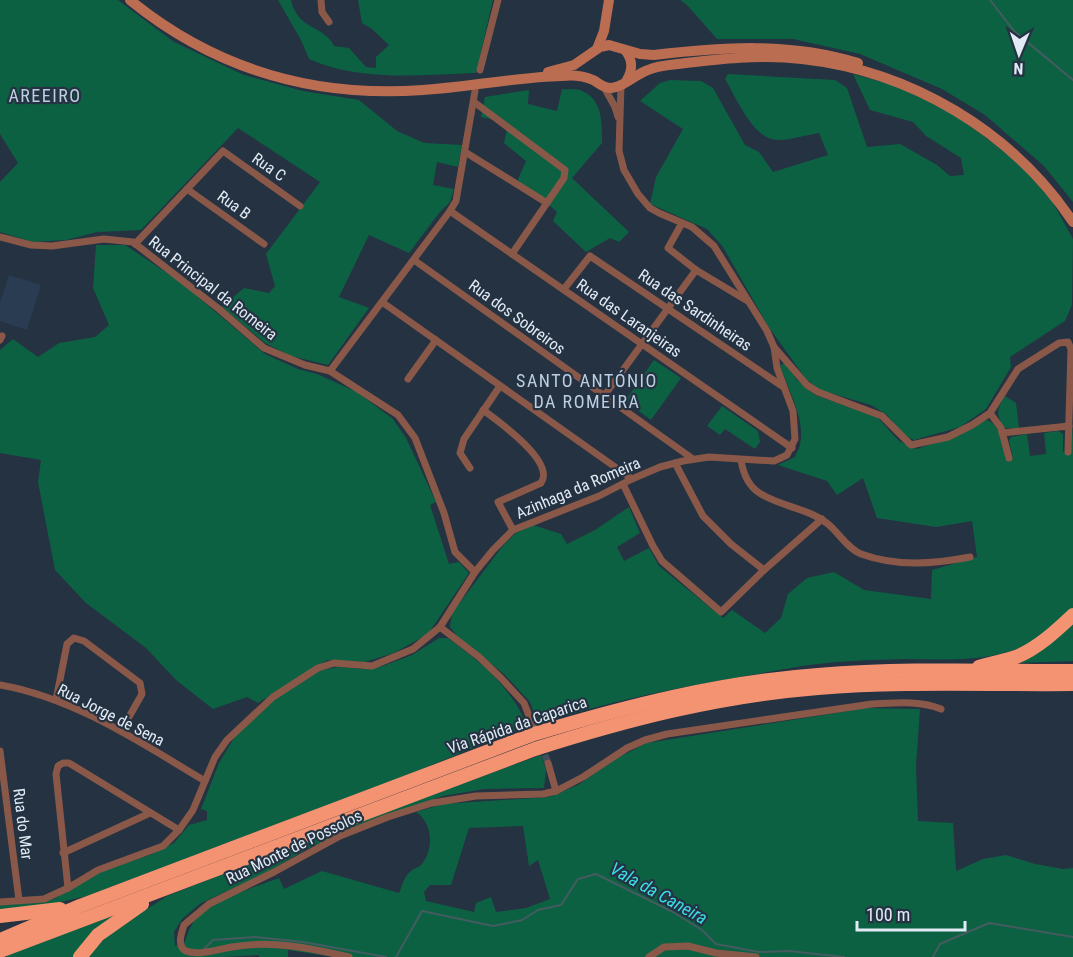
<svg xmlns="http://www.w3.org/2000/svg" width="1073" height="957" font-family="'Roboto Condensed',sans-serif">
<style>
.built{fill:#293c51}
.green{fill:#0d6143;fill-rule:evenodd}
.lines{fill:none;stroke-linecap:round;stroke-linejoin:round}
.stream{stroke:#445b60;stroke-width:2}
.street-tunnel{stroke:#404e5d;stroke-width:7;stroke-dasharray:7 3.5;stroke-linecap:butt}
.street{stroke:#8a5848;stroke-width:7}
.secondary{stroke:#bb6d52;stroke-width:10}
.highway{stroke:#f49372;stroke-width:14}
.labels{text-anchor:middle;dominant-baseline:central;stroke-width:4.5;stroke-linejoin:round;paint-order:stroke}
.street-label{font-size:16px;fill:#e2ebf5;stroke:#243242}
.neighbourhood-label{font-size:18px;letter-spacing:1.5px;fill:#bccee2;stroke:#243242}
.water-label{font-size:18px;font-style:italic;fill:#39dce8;stroke:#243242}
</style>
<rect width="100%" height="100%" fill="#243242"/>
<path class="built" d="M9 275 41 285 27 330 0 321V302Z"/>
<g class="green">
<path d="M0 0H118L174 42 244 75 303 91 359 100 397 131 424 143 462 145 458 167 437 162 433 185 454 189 450 202 439 213 409 253 369 235 339 297 369 308 328 365 291 356 265 343 222 307 244 288 269 293 275 286 266 254 320 182 238 128 141 230 97 232 66 240 33 242 0 232V182L18 163 0 134Z"/>
<path d="M278 0H291C298 31 323 24 334 46L349 48 366 67 376 68V57L389 45 372 29 362 23 358 0H493L476 73C421 75 360 82 309 59L301 40Z"/>
<path d="M680 0H1073V202L1044 166 985 115 942 89 860 54 793 39H717L687 5Z"/>
<path d="M728 74 835 80 847 88 867 147 900 144 937 165 950 176 964 175 961 158 926 136 913 122 870 110 853 74 896 86 954 114 1018 162 1052 201 1073 239 1072 305 1065 321 1010 357 1011 367 986 409 960 427 914 440 904 435 887 415 871 405 820 390 806 379 768 326 723 247 707 229 650 204 656 177 683 129 640 101 660 83 670 80 701 81 713 88 745 145 759 152 773 172 828 155 819 133C806 135 791 140 778 140 753 140 736 97 725 79Z"/>
<path d="M562 89C568 90 577 88 582 91 603 100 602 123 602 143L572 178 629 232 619 242 610 238 586 252 553 221 557 212 547 203 516 184 526 161 504 143 507 130 500 121 481 117 485 97 529 90 528 104 557 111Z"/>
<path d="M96 245H125L179 281 265 354 298 369 317 374 357 392 393 419 406 438 436 502 430 505 449 564 459 562 469 573 428 634 394 653 365 662 327 660 258 703 247 697 213 709 176 680 146 648 86 603 55 570 38 482 41 460 0 453V350L13 339 38 357 59 343 95 337 109 325 93 288Z"/>
<path d="M654 360 681 378 651 420 625 401Z"/>
<path d="M785 363 797 380 815 395 877 417 899 441 917 449 939 441 987 420C1001 425 1003 446 1006 459L1013 458 1009 441 1011 437 1027 434 1030 456 1046 454 1044 433 1058 431 1063 434V452H1071L1073 423V608C1058 622 1041 639 1022 647 984 663 943 659 903 659 869 660 836 661 802 666 713 682 623 695 538 725L530 702 504 674 458 637 450 627 452 613 502 547 517 532 533 525 561 534 567 544 595 530 629 507 640 533 617 547 624 561 649 548 659 566 723 618 732 610 765 633 781 618 788 594 807 578 834 572 864 590 931 599 932 570 977 557 972 521 936 527 877 518 863 478 837 495 827 481 778 465 795 457C796 453 800 448 800 444 806 420 787 387 780 365Z"/>
<path d="M1005 396 1016 403 1019 428H1005C995 416 997 408 1005 396Z"/>
<path d="M722 406 758 431 760 442 755 449 725 429 720 435 707 426Z"/>
<path d="M1073 622V661L1015 663Z"/>
<path d="M439 638H448C480 662 512 687 527 726L412 773 87 896 47 905 0 909V905L54 899 102 871 152 854 174 843 189 825 207 820V811L201 809 219 763 237 733 278 697 321 670 338 667 364 669 383 666 412 655Z"/>
<path d="M867 708 920 709 916 766 918 821 953 823 956 871 983 859 1006 855 1035 864 1063 869 1073 868V957H334L288 950V957H259V955L223 957H86L112 932 167 896 336 830 541 755 546 770 544 788 484 789 443 796 391 814 309 848 260 876 201 903 182 919 174 932 175 946 185 942C188 931 192 922 201 913 214 900 260 885 279 878L284 889 322 871 399 893C402 887 404 876 410 872 413 868 419 868 422 864 434 849 433 823 416 812L443 804 549 797 578 785 619 757 647 743ZM523 826 529 866 538 860 550 899 526 908 496 912 491 897 476 903 474 912 426 901 424 892 430 885H451L469 828Z"/>
<path d="M125 909 75 957H7V955Z"/>
</g>
<g class="lines">
<g class="stream">
<path d="M990 0 1014 31 1073 80"/>
<path d="M202 951 213 940 255 937 303 942 386 957"/>
<path d="M396 957 422 911 493 926 522 920 538 910 561 905 578 879 596 874 673 912 702 930 716 944 759 952 789 951 844 957"/>
<path d="M933 957 940 944 989 923 1073 937"/>
</g>
<path class="street-tunnel" d="M541 745 548 763"/>
<g class="street">
<path d="M321 0 322 12 329 22"/>
<path d="M480 70 498 0"/>
<path d="M604 87 615 107 618 117"/>
<path d="M474 102 565 170 564 178 512 254"/>
<path d="M465 152 547 203"/>
<path d="M187 189 264 244"/>
<path d="M450 211 792 448"/>
<path d="M682 223 668 248 696 270 746 300"/>
<path d="M0 237 31 245 52 246 104 239 133 242 219 309 264 348 305 365 330 371 398 415 415 438 444 513 455 552 475 572"/>
<path d="M135 244 223 151 300 206"/>
<path d="M414 260 693 459"/>
<path d="M564 289 590 256 782 386"/>
<path d="M382 302 632 479"/>
<path d="M0 340 2 336"/>
<path d="M774 347 807 385 818 392 882 416 911 445 948 437 972 425 990 413 1018 369 1059 343 1068 342 1071 349 1068 452"/>
<path d="M330 371 450 211 456 201 475 91"/>
<path d="M408 379 436 340"/>
<path d="M604 396 696 270"/>
<path d="M483 410C498 421 556 462 541 483L498 502 513 530"/>
<path d="M990 413 1001 428 1009 458"/>
<path d="M1002 433 1069 426"/>
<path d="M741 460C743 473 749 487 761 494 782 507 808 508 828 524 839 533 848 549 861 554 897 567 934 564 970 557"/>
<path d="M675 463 703 516 731 544 764 570"/>
<path d="M470 468 460 453 464 439 500 386"/>
<path d="M623 484 653 546 662 561 721 612 764 570 822 519"/>
<path d="M440 627 479 657 501 678 524 703 533 726"/>
<path d="M0 685C75 698 141 743 205 781"/>
<path d="M56 700 67 644 74 638 84 641 140 683 142 694 121 731"/>
<path d="M0 751 19 900"/>
<path d="M556 791 583 777 627 748 645 740 667 734 872 704C894 703 920 700 941 709"/>
<path d="M63 853 150 813"/>
<path d="M68 888 56 774 58 766 63 763H69L179 830"/>
<path d="M0 902 44 899 68 888 98 870 163 846 179 830 193 810 215 757 227 740 273 697 318 668 334 663 372 666 413 649 440 627 475 572 493 550 513 530 599 496 632 479 660 467 683 461 709 457 774 461 787 455 795 439 793 411 777 368 774 347 767 331 714 246 692 227 659 213 650 208 638 194 624 170 619 151 621 85"/>
<path d="M349 957C310 948 272 940 232 947 219 949 198 956 186 951 176 946 182 932 184 925L209 904 274 872 340 836 388 817 432 803 476 796 543 794 556 791 548 763"/>
<path d="M649 957 664 947 688 946 716 953 756 957"/>
</g>
<g class="secondary">
<path d="M130 0C216 70 313 98 423 90 470 87 516 77 562 76 571 75 584 76 593 80 599 83 603 88 611 88 624 87 636 74 648 70 657 66 669 65 678 64 719 59 761 54 802 59 911 71 1012 131 1073 222"/>
<path d="M597 49 604 31 609 0"/>
<path d="M625 50C633 60 633 69 627 80"/>
<path d="M548 72 574 65 600 47 609 45 640 54 654 55C724 47 789 42 858 63"/>
</g>
<g class="highway">
<path d="M979 667C991 663 1004 661 1016 657 1038 648 1056 631 1073 615"/>
<path d="M0 916 60 909"/>
<path d="M0 940 80 906 534 734C627 706 721 682 818 675 903 668 988 671 1073 671"/>
<path d="M0 951 535 749C629 719 719 696 818 688 903 681 988 685 1073 684"/>
<path d="M80 957 98 935 142 904"/>
</g>
</g>
<g class="labels">
<g class="street-label">
<text transform="translate(269 167) rotate(35)">Rua C</text>
<text transform="translate(234 205) rotate(36)">Rua B</text>
<text transform="translate(213 288) rotate(38)">Rua Principal da Romeira</text>
<text transform="translate(695 310) rotate(34)">Rua das Sardinheiras</text>
<text transform="translate(517 317) rotate(36)">Rua dos Sobreiros</text>
<text transform="translate(629 318) rotate(35)">Rua das Laranjeiras</text>
<text transform="translate(578 488) rotate(-23)">Azinhaga da Romeira</text>
<text transform="translate(111 715) rotate(27)">Rua Jorge de Sena</text>
<text transform="translate(517 725) rotate(-19)">Via Rápida da Caparica</text>
<text transform="translate(23 824) rotate(83)">Rua do Mar</text>
<text transform="translate(294 847) rotate(-26)">Rua Monte de Possolos</text>
</g>
<g class="neighbourhood-label">
<text x="45" y="95">AREEIRO</text>
<text x="587" y="380">SANTO ANTÓNIO<tspan x="587" dy="21">DA ROMEIRA</tspan></text>
</g>
<g class="water-label">
<text transform="translate(659 893) rotate(29)">Vala da Caneira</text>
</g>
</g>
<g transform="translate(1019 54) rotate(182)" stroke="#243242" stroke-width="4.5" paint-order="stroke">
<path d="M0-4.5L10 22L0 15L-10 22Z" fill="#e2ebf5"/>
<text y="-9" font-size="16" font-weight="bold" text-anchor="middle" fill="#e2ebf5">N</text>
</g>
<path d="M857 921v9h108v-9" fill="none" stroke="#e2ebf5" stroke-width="3"/>
<text x="866" y="921" font-size="18" fill="#e2ebf5" stroke="#243242" stroke-width="4.5" paint-order="stroke">100 m</text>
</svg>
